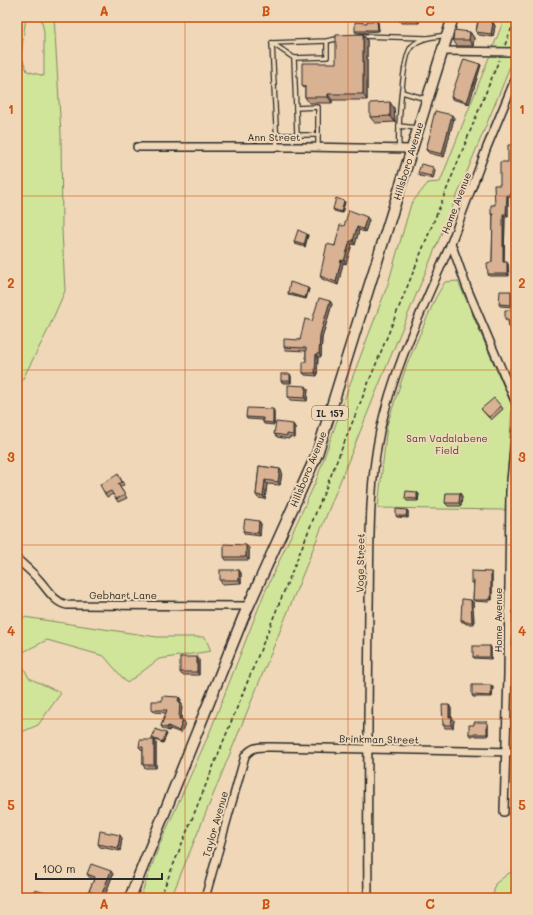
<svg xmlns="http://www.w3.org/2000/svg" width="533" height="915" font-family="Mali,sans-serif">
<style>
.green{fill:#d0e599;stroke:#7e8862}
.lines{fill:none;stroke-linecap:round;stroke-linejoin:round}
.service-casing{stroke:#2b2b2b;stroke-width:6}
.minor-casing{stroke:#2b2b2b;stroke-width:10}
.primary-casing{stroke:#2b2b2b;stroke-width:13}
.path{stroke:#2b2b2b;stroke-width:1.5;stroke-dasharray:4 3;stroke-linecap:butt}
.service{stroke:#efd7b7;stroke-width:3.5}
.minor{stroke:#efd7b7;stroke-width:7}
.primary{stroke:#efd7b7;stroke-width:10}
.wall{fill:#bb987e;stroke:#2b2b2b}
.shaded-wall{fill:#987c67;stroke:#2b2b2b}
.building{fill:#d9b193;stroke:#2b2b2b}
.grid{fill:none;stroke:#cc5211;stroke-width:1;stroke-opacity:0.55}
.labels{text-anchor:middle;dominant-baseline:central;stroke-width:4;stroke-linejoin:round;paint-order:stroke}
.shield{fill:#efd7b7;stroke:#665f55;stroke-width:1}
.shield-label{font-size:9px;font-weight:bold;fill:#2b2b2b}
.street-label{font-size:10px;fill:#2b2b2b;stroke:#efd7b7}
.park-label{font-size:10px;fill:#44473c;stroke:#efd7b7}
.neatline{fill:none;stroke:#cc5211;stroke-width:1.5}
.grid-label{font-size:13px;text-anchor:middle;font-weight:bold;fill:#cc5211}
</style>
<rect width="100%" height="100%" fill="#efd7b7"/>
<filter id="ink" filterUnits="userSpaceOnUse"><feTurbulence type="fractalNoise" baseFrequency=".025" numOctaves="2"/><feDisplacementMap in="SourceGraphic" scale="8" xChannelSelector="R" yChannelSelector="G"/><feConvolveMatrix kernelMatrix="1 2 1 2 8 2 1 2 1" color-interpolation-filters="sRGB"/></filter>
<g filter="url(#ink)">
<g class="green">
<path d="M17 17H26L21 55 27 71 44 76V32L41 17H54L61 134 62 230 65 291 46 334 17 390V100L20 98 17 94Z"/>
<path d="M505 17H516V49L504 82 378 387 276 641 171 898H140L159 846 209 734 264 594 316 481 348 389 388 284 411 204 428 183 440 182Z"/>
<path d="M458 281 512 406 505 510 378 508 387 425 407 364 436 297 445 282Z"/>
<path d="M17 616 157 637H205L211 651 159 659 127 683 104 656 47 640 17 655 29 678 61 693 38 725 17 734Z"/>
<path d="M516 872V898H493L495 884 509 873Z"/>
</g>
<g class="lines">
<g class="service-casing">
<g id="service">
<path d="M361 36 426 38"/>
<path d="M272 43 294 58"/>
<path d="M402 92 426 99"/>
<path d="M296 108 318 107V135"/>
<path d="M399 126 417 128"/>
<path d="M277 135H297"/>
<path d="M277 147 272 43 327 41 341 38"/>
<path d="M318 147V135H297L294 58 327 57V41"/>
<path d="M399 148C398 132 402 55 412 46 421 37 435 37 447 35"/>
</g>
</g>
<g class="minor-casing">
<g id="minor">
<path d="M443 51 516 52"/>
<path d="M516 77 487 147 451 243 467 288 516 403"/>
<path d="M137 147H305L411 149"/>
<path d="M17 559C25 566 33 573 40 581 48 590 54 602 67 605L248 606"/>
<path d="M504 812 508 674 510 491 516 430"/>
<path d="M205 898 245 756C253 746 258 747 271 747L516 752"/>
<path d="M368 898C367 802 368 705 369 609 370 550 368 489 380 431 394 366 425 304 451 243"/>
</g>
</g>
<g class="primary-casing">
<path id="primary" d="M130 898 243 618 317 454 453 17"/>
</g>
<g class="path">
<path d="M505 45 516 17"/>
<path d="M160 898 499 60"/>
</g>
<use href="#service" class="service"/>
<use href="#minor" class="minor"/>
<use href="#primary" class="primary"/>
</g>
<g class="wall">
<path d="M419 17V23H401L399 20Z"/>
<path d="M473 17H493V22L495 26 493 37 479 35 476 32 478 19H474Z"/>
<path d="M378 22 379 31 367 32V33H356L355 31Z"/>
<path d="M470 32 474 38 473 46H457L453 40Z"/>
<path d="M367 40V100H332V103H309L305 97V89L302 86 336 63Z"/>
<path d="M481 65 469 104 452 99 451 97Z"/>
<path d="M394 108 395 122 375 123 370 117Z"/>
<path d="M454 118 444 157 429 153 426 150 432 129 431 127Z"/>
<path d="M516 145V178H512V197H508V216H505L504 262 508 264 509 276H489L488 274 492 262 493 216 491 214 495 205 500 185 508 162Z"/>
<path d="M435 170 433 179 420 176 418 173Z"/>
<path d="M344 201 345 202 342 213 334 211 333 209Z"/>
<path d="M369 220 365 232 359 230 355 245 352 244 346 264 343 263 338 285 322 279 320 276 344 226Z"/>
<path d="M308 235 305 247 295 244 294 242Z"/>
<path d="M309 289 306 299 289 295 288 293Z"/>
<path d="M511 291 513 293 512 307 500 306 499 304Z"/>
<path d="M330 301 332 304 322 338 321 357H318L317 376 305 375 303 373 306 362V351L286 350 284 347 300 340 312 321Z"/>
<path d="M516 310V329H510L509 328 508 320H506L505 319Z"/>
<path d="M291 376V383H283L281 381Z"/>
<path d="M308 389 307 401 290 400 288 397Z"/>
<path d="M501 406 503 409 491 420 481 409Z"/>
<path d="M274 411V425L264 424 263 422V420L247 419 246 417Z"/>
<path d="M295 427V438L289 437V439L277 437 274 434Z"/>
<path d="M259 466 280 469 282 472 280 485 267 484 265 499 258 498 256 495Z"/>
<path d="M118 474 124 485 120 487 127 498 118 502 113 494 107 497 105 494Z"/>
<path d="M419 494 418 501H407L405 498Z"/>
<path d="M462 496 461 506H448L445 503Z"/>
<path d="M407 510 408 511V518L397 517 396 516Z"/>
<path d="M259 521 261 524 260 536 245 534 243 531Z"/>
<path d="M249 548V560H226L224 557Z"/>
<path d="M239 570 241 573V583L222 584 220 580Z"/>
<path d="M492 573V600H489V602L474 601 473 600 474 583H472L471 581Z"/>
<path d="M473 602 474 624H466L464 622H462L461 620Z"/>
<path d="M490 646 491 648V659L474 658 473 657Z"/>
<path d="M199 660V675H182L180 672Z"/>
<path d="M493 687 492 697H473L472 695Z"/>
<path d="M179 697 181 700 180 702 182 704 181 720H183L185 723 181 733 170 729 169 731 163 729 161 726 166 713 154 712 152 710 162 701Z"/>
<path d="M449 705 451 708V717L454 720 453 728H445L443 725Z"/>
<path d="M487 722 488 724V736H470L469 734 474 725Z"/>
<path d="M166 733 167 734 163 743 155 740 156 743V768H145L143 765V750H142L139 747 153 740 152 738Z"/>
<path d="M122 838 120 851 100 847 98 844Z"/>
<path d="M87 874H113L104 898H100L91 895 89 891 94 879 89 877Z"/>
</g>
<g class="shaded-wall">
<path d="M417 17H419V23L417 20Z"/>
<path d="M491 17H493L492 25 490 22Z"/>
<path d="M377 21 378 22 379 31 378 30Z"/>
<path d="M493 23 495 26 493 37 491 34Z"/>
<path d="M470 32 474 38 473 46 469 40Z"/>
<path d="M363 34 367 40V100L363 94Z"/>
<path d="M480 64 481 65 469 104 467 102Z"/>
<path d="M328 94 332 100V103L328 97Z"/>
<path d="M390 102 394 108 395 122 390 116Z"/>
<path d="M452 115 454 118 444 157 442 154Z"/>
<path d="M515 156 516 157V178L515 176Z"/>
<path d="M433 167 435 170 433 179 431 176Z"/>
<path d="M510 176 512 178V197L511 195Z"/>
<path d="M507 195 508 197V216L506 214Z"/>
<path d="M344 201 345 202 342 213 341 212Z"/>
<path d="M503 214 505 216 504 264 503 262Z"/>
<path d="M367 217 369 220 365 232 363 229Z"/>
<path d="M357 227 359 230 355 245 353 241Z"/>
<path d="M307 234 308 235 305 247 304 245Z"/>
<path d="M350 241 352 244 346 264 344 261Z"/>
<path d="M341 260 343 263 338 285 336 282Z"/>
<path d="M507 262 508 264 509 276 507 274Z"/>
<path d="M308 288 309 289 306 299 305 298Z"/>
<path d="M511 291 513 293 512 307 511 305Z"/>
<path d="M330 301 332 304 322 338 321 357 319 354 320 335Z"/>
<path d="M316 354 318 357 317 376 315 373Z"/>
<path d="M290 374 291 376V383L290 381Z"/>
<path d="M306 386 308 389 307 401 305 398Z"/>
<path d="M273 409 274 411V425L273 423Z"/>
<path d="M293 424 295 427V438L293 435Z"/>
<path d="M280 469 282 472 280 485 278 482Z"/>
<path d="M265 480 267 484 265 499 263 496Z"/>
<path d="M417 492 419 494 418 501 417 499Z"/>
<path d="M460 493 462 496 461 506 459 503Z"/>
<path d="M407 510 408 511V518L406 516Z"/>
<path d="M259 521 261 524 260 536 258 533Z"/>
<path d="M246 545 249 548V560L246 557Z"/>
<path d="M239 570 241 573V583L239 580Z"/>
<path d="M491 572 492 573V600L491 599Z"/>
<path d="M471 600 473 602 474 624 472 622Z"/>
<path d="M490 646 491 648V659L490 657Z"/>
<path d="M197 657 199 660V675L197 672Z"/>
<path d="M491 685 493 687 492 697 491 696Z"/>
<path d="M179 697 181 700 180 702 182 704 181 722 179 719Z"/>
<path d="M449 705 451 708V719L449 717Z"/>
<path d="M452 717 454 720 453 728 451 725Z"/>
<path d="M183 720 185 723 181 733 179 731Z"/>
<path d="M487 722 488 724V736L487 734Z"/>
<path d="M168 726 170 729 169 731 167 728Z"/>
<path d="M166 733 167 734 163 743 162 742Z"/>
<path d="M154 740 156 743V768L154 765Z"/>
<path d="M120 835 122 838 120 851 118 848Z"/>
<path d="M111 871 113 874 104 898H102L101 896Z"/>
</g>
<g class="building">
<rect x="399" y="17" width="18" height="3"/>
<path d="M479 17H491L490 22 493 23 491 34 476 32Z"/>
<path d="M367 21H377L378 30H366V31H355V22L367 23Z"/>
<path d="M454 30 470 32 469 40H453Z"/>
<path d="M363 34V94H328V97H305V86H302V63H336V35Z"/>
<path d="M464 59 480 64 467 102 451 97Z"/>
<path d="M390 102V116L370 117V103Z"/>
<path d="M435 111 452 115 442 154 426 150 432 127H431Z"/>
<path d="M508 145H516V156H515V176H510L511 195H507L506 214H503V262H507V274H488L487 263 492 262 493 214H491V205H495L494 185H500V162H508Z"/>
<path d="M421 164 433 167 431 176 418 173Z"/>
<path d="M336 198 344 201 341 212 333 209Z"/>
<path d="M349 210 367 217 363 229 357 227 353 241H350L344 261 341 260 336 282 320 276 327 244 335 246 340 225 344 226Z"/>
<path d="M298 230 307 234 304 245 294 242Z"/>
<path d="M290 282 308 288 305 298 288 293Z"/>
<rect x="515" y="285" width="1" height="7"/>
<path d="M500 291H511V305L499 304Z"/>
<path d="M319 298 330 301 320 335 319 354H316L315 373H303V362H306V348L284 347V339L300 340 305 319 312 321Z"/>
<path d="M505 310H516V327L509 328 508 319H505Z"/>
<rect x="281" y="374" width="9" height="7"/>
<path d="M288 385 306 386 305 398 288 397Z"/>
<path d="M494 398 501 406 489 417 481 409Z"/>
<path d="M247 408 273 409V423L263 422V418L246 417Z"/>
<path d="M276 422 293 424V435L287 434V436L274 434Z"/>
<path d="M259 466 280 469 278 482 265 480 263 496 256 495Z"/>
<path d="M118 474 122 482 118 484 125 495 116 499 111 491 105 494 100 485Z"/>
<path d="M406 491 417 492V499L405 498Z"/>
<path d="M446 493H460L459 503H445Z"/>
<path d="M396 509 407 510 406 516H396Z"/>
<path d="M245 519 259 521 258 533 243 531Z"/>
<path d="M224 544 246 545V557H224Z"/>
<rect x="220" y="570" width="19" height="10"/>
<path d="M471 571 491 572V599H488V600H473L474 581H471Z"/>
<path d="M462 599 471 600 472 622H464V620H461Z"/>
<rect x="473" y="646" width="17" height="11"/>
<rect x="180" y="657" width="17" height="15"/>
<path d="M472 685H491V696L472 695Z"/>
<path d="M162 696 179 697 178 701H180L179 719 183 720 179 731 168 726 167 728 161 726 167 710H152V701H162Z"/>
<path d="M442 705H449V717H452L451 725H443Z"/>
<path d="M474 722H487V734H469V725H474Z"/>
<path d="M155 729 166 733 162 742 152 738Z"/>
<path d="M140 740H154V765H143V747H139Z"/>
<path d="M100 831 120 835 118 848 98 844Z"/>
<path d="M91 864 111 871 101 896 89 891 95 877 87 874Z"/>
<path d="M34 890 61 897V898H31Z"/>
</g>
</g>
<path class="grid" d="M185 17V898M348 17V898M17 196H516M17 370H516M17 545H516M17 719H516"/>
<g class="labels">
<rect class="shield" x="312" y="406" width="36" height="14" rx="3"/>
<g class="shield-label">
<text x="330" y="413">IL 157</text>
</g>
<g class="street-label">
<text x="274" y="137">Ann Street</text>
<text transform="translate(408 161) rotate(-73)">Hillsboro Avenue</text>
<text transform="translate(456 203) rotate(-69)">Home Avenue</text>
<text transform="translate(308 469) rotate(-68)">Hillsboro Avenue</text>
<text transform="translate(360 563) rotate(-89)">Voge Street</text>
<text x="123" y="595">Gebhart Lane</text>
<text transform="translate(498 620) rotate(-90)">Home Avenue</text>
<text transform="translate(379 739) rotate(1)">Brinkman Street</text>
<text transform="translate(215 824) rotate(-74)">Taylor Avenue</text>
</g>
<g class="park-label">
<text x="447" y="438">Sam Vadalabene<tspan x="447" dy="12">Field</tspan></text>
</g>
</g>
<rect width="533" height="915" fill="none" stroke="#efd7b7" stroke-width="44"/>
<path d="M36 873v6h126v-6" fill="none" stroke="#2b2b2b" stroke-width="2"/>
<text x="42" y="873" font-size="12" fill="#2b2b2b" stroke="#efd7b7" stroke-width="3" paint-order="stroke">100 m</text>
<rect x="22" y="22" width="489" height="871" class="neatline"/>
<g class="grid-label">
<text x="104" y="16">A</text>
<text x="266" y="16">B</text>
<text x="430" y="16">C</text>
<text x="11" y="114">1</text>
<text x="522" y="114">1</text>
<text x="11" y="288">2</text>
<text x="522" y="288">2</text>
<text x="11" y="462">3</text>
<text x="522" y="462">3</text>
<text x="11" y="636">4</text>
<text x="522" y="636">4</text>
<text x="11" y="810">5</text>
<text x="522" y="810">5</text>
<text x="104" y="909">A</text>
<text x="266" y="909">B</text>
<text x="430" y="909">C</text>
</g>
</svg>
